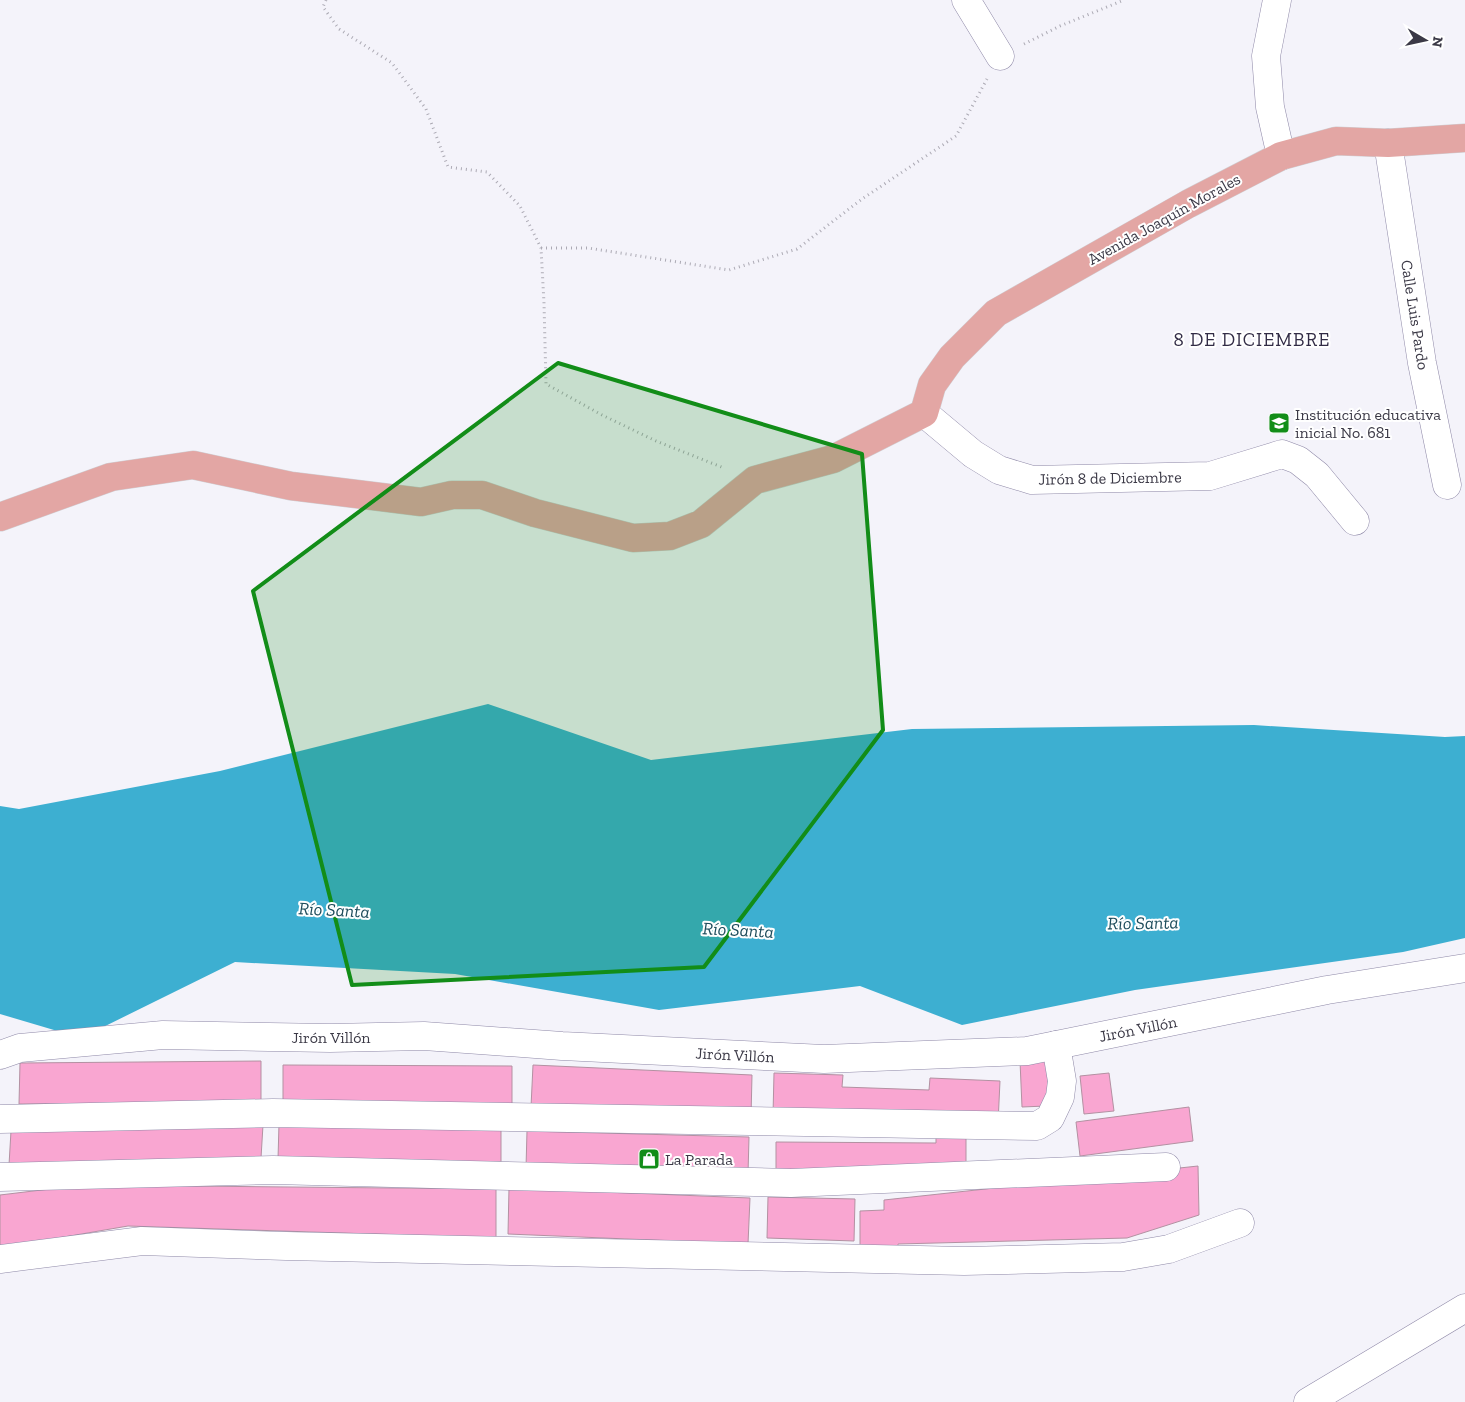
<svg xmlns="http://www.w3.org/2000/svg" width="1465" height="1402" font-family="'Zilla Slab',serif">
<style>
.water{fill:#3dafd1}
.building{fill:#f9a6d1;stroke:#b391a2}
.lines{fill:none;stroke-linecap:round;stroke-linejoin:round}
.minor-casing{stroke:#8f89a8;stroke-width:29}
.major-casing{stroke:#d0cfd3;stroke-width:29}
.path{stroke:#acaab4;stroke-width:3;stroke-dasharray:1 4;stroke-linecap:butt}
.minor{stroke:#fff;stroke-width:28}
.major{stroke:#e3a6a4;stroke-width:28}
.marked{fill:#128d18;fill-opacity:0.2;stroke:#128d18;stroke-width:4;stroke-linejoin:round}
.labels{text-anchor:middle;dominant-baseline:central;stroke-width:4;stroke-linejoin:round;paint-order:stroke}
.street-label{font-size:16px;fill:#3b3946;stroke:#fff}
.poi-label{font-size:16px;fill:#3b3946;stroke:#fff;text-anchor:start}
.water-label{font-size:18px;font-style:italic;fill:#1e4d5c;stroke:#fff}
.quarter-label{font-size:19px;letter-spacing:1px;fill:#322c46;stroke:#fff}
</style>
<rect width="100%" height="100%" fill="#f4f3fa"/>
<path class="water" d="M488 704 651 760 912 729 1254 725 1445 737 1465 736V938L1403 952 1135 990 962 1025 860 986 659 1010 455 974 235 962 81 1038 0 1014V806L19 809 220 771Z"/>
<g class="building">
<path d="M1050 1060 1046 1106 1022 1107 1020 1061Z"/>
<path d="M261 1061V1103L19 1104 20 1063Z"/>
<path d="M283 1065 512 1066V1105L283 1104Z"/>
<path d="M533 1065 752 1075 751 1117 531 1107Z"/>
<path d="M774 1073 843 1075 842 1087 929 1090 930 1078 1000 1081 998 1123 773 1115Z"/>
<path d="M1109 1073 1114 1111 1084 1114 1080 1076Z"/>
<path d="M1189 1107 1193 1141 1080 1156 1076 1122Z"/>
<path d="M279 1124 501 1128V1162L278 1159Z"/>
<path d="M263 1125 261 1158 9 1165 11 1131Z"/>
<path d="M527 1131 749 1137 748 1174 526 1168Z"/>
<path d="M936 1134H966V1174H776V1142L936 1143Z"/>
<path d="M1198 1166 1199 1215 1127 1238 898 1244V1250L860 1247V1211L884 1210V1200Z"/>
<path d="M83 1185 496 1189V1238L128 1226 0 1248V1195Z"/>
<path d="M509 1188 750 1198 748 1244 508 1234Z"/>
<path d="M768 1197 855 1199 854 1241 767 1238Z"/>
</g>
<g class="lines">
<g class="minor-casing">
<g id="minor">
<path d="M966 0 1000 56"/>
<path d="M1277 0 1266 56 1270 107 1281 156"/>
<path d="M1388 143 1422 363 1447 485"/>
<path d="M924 413 973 454 999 470 1032 480 1210 476 1282 454 1298 460 1317 475 1355 521"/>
<path d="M0 1055 20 1048 163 1035 330 1038 424 1036 562 1046 824 1059 1027 1051 1327 990 1465 968"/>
<path d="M0 1119 273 1113 1037 1126 1050 1118 1060 1097 1062 1081 1056 1045"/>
<path d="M0 1177 273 1170 791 1183 1166 1167"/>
<path d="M0 1259 142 1241 286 1246 964 1261 1123 1257 1169 1249 1240 1223"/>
<path d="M1308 1402 1465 1308"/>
</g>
</g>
<g class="major-casing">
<path id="major" d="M0 517 111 477 193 465 291 486 421 502 452 495H482L535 513 633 538 670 536 701 524 755 480 833 459 924 413 932 385 952 357 996 313 1188 204 1281 156 1336 141 1388 143 1465 138"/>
</g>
<g class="path">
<path d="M326 0 323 7 339 29 392 63 426 109 448 167 487 172 520 206 541 248 544 303 546 384 602 415 656 441 724 468"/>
<path d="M1024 44 1060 26 1124 0"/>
<path d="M541 248H588L729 270 797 249 862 199 956 136 987 79"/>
</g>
<use href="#minor" class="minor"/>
<use href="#major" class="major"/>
</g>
<path class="marked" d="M558 363 862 454 883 730 704 967 352 985 253 591Z"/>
<defs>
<g id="school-square" transform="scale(1.125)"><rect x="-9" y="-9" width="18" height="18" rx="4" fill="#128d18" stroke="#fff"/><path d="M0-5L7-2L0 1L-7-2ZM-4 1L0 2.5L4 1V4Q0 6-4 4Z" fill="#fff"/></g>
<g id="shop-square" transform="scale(1.125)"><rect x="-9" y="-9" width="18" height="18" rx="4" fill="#128d18" stroke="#fff"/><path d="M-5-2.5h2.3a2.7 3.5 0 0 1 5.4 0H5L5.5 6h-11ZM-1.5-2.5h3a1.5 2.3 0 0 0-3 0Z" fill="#fff"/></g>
</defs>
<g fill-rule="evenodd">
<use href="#school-square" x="1279" y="423"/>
<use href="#shop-square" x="649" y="1159"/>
</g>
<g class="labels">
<g class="street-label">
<text transform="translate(1164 219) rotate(-29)">Avenida Joaquín Morales</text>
<text transform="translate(1415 315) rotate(81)">Calle Luis Pardo</text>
<text transform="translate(1110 478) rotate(-1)">Jirón 8 de Diciembre</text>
<text transform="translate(1138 1029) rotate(-11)">Jirón Villón</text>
<text x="331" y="1037">Jirón Villón</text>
<text transform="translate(735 1055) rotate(3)">Jirón Villón</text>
</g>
<g class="poi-label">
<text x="1295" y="414">Institución educativa<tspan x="1295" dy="18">inicial No. 681</tspan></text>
<text x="665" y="1159">La Parada</text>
</g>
<g class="water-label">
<text transform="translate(334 910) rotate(3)">Río Santa</text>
<text transform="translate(1143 923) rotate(-1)">Río Santa</text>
<text transform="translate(738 930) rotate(3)">Río Santa</text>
</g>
<g class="quarter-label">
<text x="1252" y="339">8 DE DICIEMBRE</text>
</g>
</g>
<g transform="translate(1425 40) rotate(99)" stroke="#ffffff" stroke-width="4" paint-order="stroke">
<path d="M0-4L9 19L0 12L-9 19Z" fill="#3b3946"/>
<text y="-8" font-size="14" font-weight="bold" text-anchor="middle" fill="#3b3946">N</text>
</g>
</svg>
